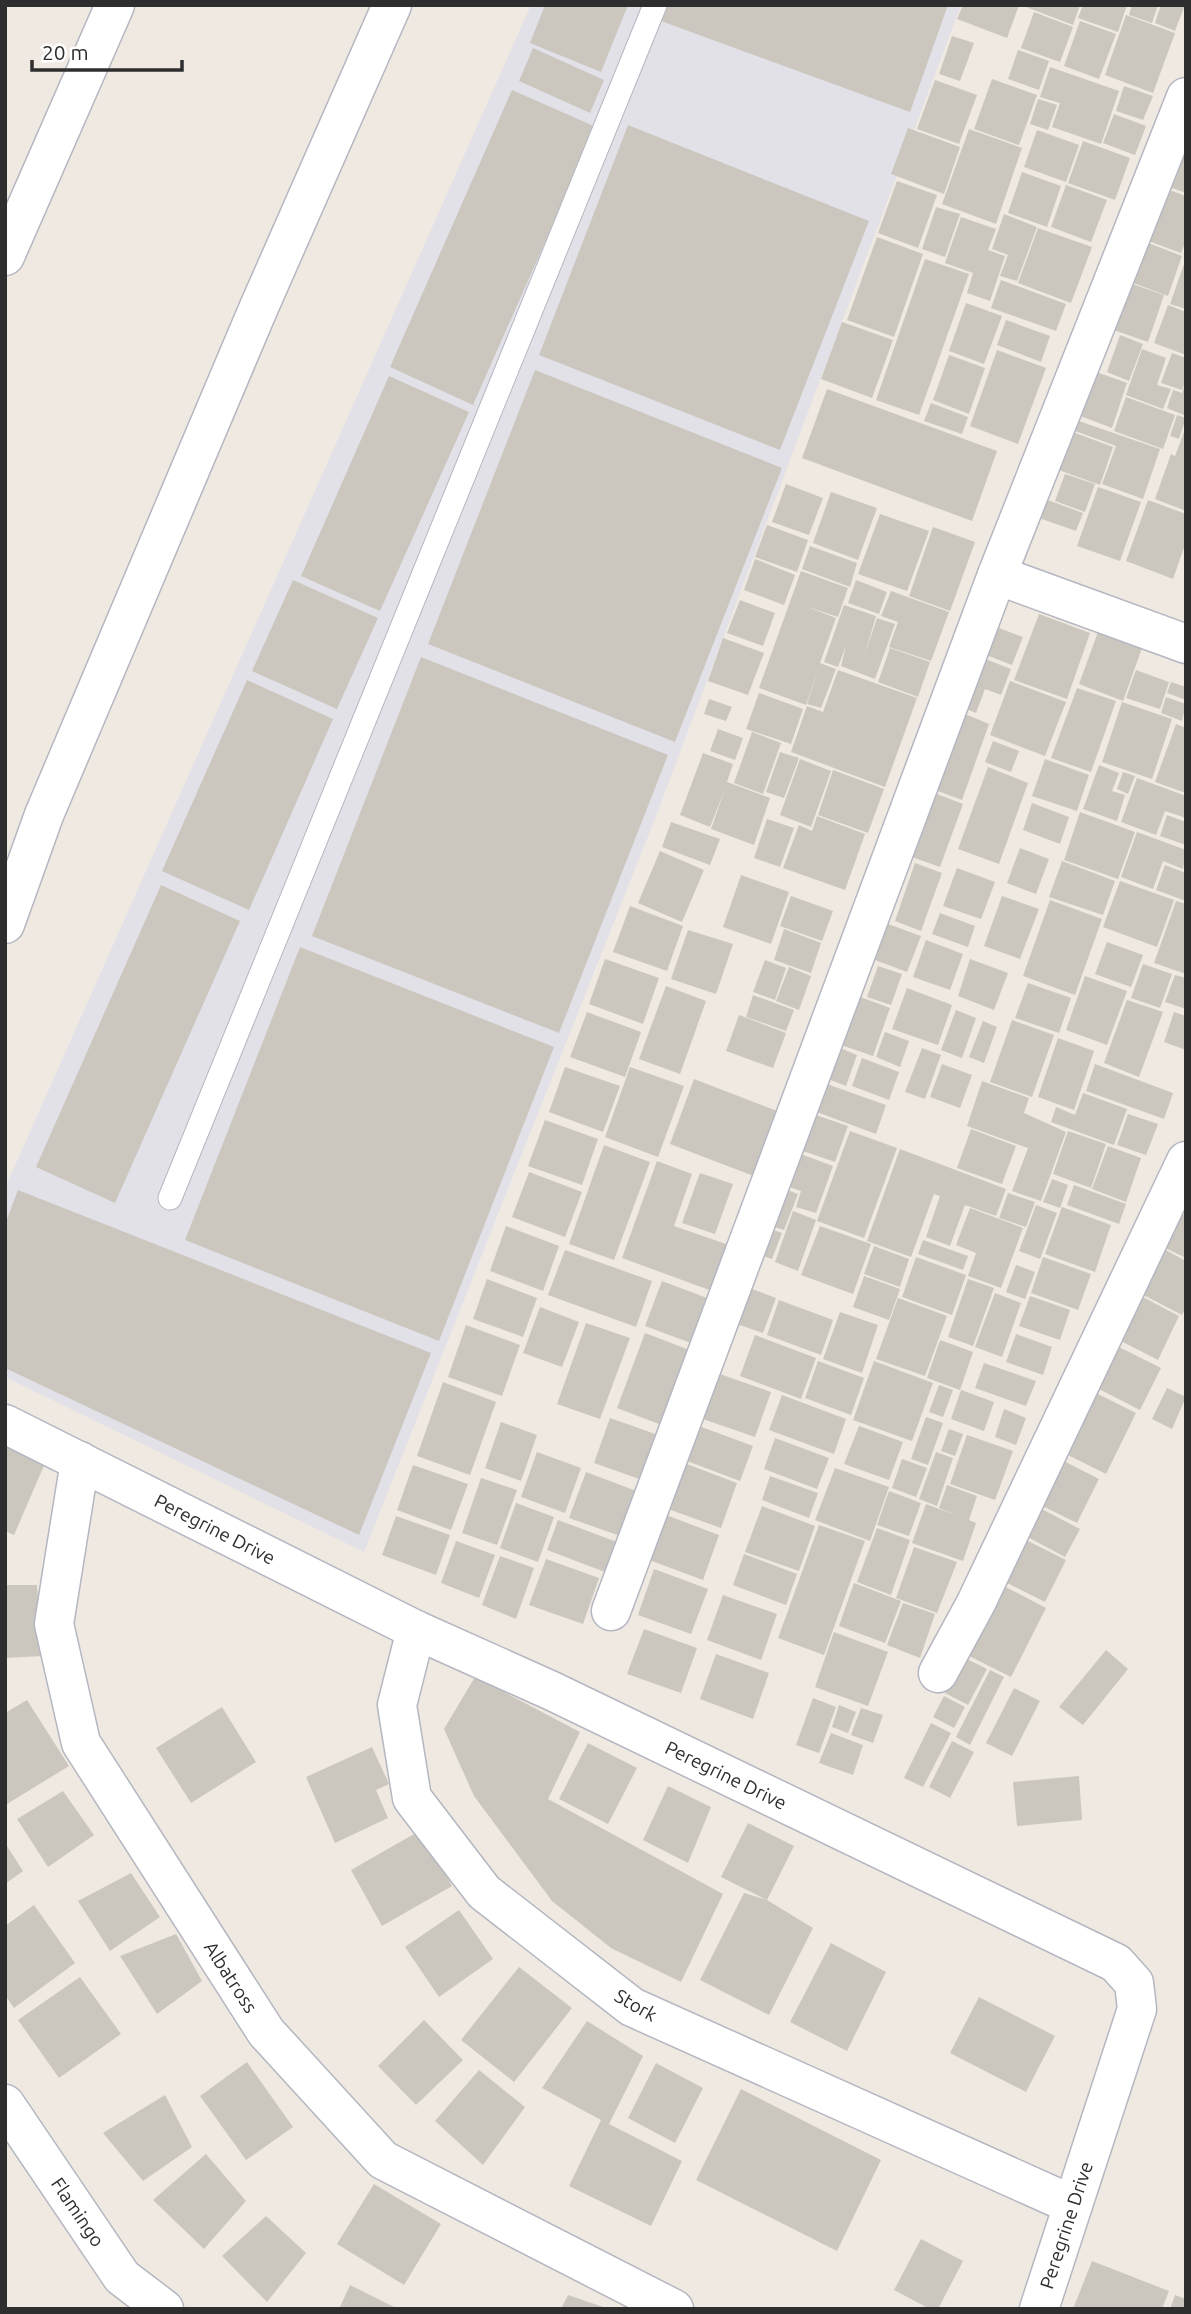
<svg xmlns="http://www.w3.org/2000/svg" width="1191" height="2314" font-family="Ubuntu,sans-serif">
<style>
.industrial{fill:#e3e1e8}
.building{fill:#cbc7bf}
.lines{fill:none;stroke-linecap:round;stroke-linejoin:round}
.service-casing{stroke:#b4b7c1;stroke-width:25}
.minor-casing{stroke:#b4b7c1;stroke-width:41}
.service{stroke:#fff;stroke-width:23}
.minor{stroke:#fff;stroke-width:38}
.labels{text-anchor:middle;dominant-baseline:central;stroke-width:6;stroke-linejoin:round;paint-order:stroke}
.street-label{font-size:19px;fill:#2e2e2e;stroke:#fff}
</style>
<rect width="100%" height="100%" fill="#efe9e1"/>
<path class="industrial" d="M531 5H961L658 811 364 1552 5 1377V1188Z"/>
<g class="building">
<path d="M545 5H628L601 72 530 43Z"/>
<path d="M666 5H948L910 112 661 21Z"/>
<path d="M963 5H1019L1007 38 957 19Z"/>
<path d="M1021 5H1080L1073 25Z"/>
<path d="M1083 5H1127L1118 32 1078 18Z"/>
<path d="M1132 5H1158L1152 23 1129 15Z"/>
<path d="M1161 5H1185L1175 31 1155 23Z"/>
<path d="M1034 12 1073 27 1060 62 1021 48Z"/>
<path d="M1126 15 1175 33 1153 93 1105 75Z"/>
<path d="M1080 21 1116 34 1099 79 1064 66Z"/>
<path d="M952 36 974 43 960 81 939 74Z"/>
<path d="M533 48 604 80 590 113 519 81Z"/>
<path d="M1018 50 1049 61 1039 90 1008 79Z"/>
<path d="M1050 67 1119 91 1101 144 1052 127 1060 103 1040 97Z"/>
<path d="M992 79 1037 95 1019 145 974 129Z"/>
<path d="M935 80 977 95 959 144 917 129Z"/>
<path d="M1124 86 1153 96 1143 120 1116 111Z"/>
<path d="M512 90 596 127 473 405 390 367Z"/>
<path d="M1038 99 1057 105 1048 130 1030 124Z"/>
<path d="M1114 114 1146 126 1135 155 1103 143Z"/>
<path d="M628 125 869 221 780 450 539 355Z"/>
<path d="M1186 126V193L1161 184Z"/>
<path d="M908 128 960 147 944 194 891 174Z"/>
<path d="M969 129 1022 148 996 224 942 204Z"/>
<path d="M1037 130 1079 145 1066 182 1024 167Z"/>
<path d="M1083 141 1130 158 1115 200 1068 183Z"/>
<path d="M1022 172 1061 186 1047 227 1008 213Z"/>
<path d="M897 181 937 195 918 248 878 233Z"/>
<path d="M1066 185 1107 200 1091 242 1051 227Z"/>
<path d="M1161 187 1186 196V241L1181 253 1143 239Z"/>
<path d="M936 207 960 214 945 257 922 249Z"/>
<path d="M1004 214 1037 227 1017 281 1000 276 1008 255 992 249Z"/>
<path d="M961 217 996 229 988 250 1005 256 990 301 967 293 973 273 945 263Z"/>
<path d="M1038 228 1092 247 1071 303 1018 283Z"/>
<path d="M877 237 923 254 894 337 847 320Z"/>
<path d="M1143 241 1182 256 1168 296 1128 281Z"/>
<path d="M925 259 969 274 919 415 876 400Z"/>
<path d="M1185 261 1186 262V309L1170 304Z"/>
<path d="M1001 280 1066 304 1056 331 991 308Z"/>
<path d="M1121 280 1164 295 1148 342 1105 327Z"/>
<path d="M966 303 1002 316 984 364 949 351Z"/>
<path d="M1168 305 1186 312V355L1154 343Z"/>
<path d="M1006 320 1050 336 1041 362 997 345Z"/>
<path d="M842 322 893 340 872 398 821 379Z"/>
<path d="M1120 335 1143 344 1129 381 1107 372Z"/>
<path d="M1142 349 1166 358 1157 385 1171 389 1163 409 1126 395Z"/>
<path d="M997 350 1046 368 1018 444 970 426Z"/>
<path d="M1172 353 1186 358V379L1182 390 1161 383Z"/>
<path d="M949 355 985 368 969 414 933 400Z"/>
<path d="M535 370 782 468 675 742 428 644Z"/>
<path d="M1091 370 1127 383 1112 428 1075 414Z"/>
<path d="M389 376 469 412 380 611 301 576Z"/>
<path d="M1185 384H1186V416L1167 408 1173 390 1182 393Z"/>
<path d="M827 389 997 451 972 521 802 458Z"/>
<path d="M1126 397 1175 415 1163 449 1114 431Z"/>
<path d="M931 403 968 417 962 434 924 421Z"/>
<path d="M1177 415 1186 418 1179 439 1170 436Z"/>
<path d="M1070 418 1160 449 1143 499 1102 484 1116 446 1067 428Z"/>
<path d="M1185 429H1186V511L1155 499 1171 454 1175 456Z"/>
<path d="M1070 431 1113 447 1100 485 1056 469Z"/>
<path d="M1065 474 1095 484 1085 512 1055 501Z"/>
<path d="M786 484 823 498 809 535 772 522Z"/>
<path d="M1098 487 1141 502 1120 561 1077 546Z"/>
<path d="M831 492 877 508 858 560 813 543Z"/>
<path d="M1045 499 1083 513 1076 531 1039 518Z"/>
<path d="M1148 500 1186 514V542L1173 579 1126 561Z"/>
<path d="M880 514 929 531 907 591 858 574Z"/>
<path d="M767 525 808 540 797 572 755 557Z"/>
<path d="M933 527 975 542 950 611 909 596Z"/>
<path d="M810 546 857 563 850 587 802 569Z"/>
<path d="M755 559 795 575 784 605 744 590Z"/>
<path d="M801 571 848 588 838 617 805 606 836 618 820 663 836 669 821 708 807 704 819 667 806 705 759 688Z"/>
<path d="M293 580 378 618 337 709 252 671Z"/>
<path d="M856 580 887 592 879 614 848 603Z"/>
<path d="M891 591 949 612 931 661 889 647 898 622 881 616Z"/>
<path d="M740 600 775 613 763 646 727 633Z"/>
<path d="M844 605 876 616 865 654 877 618 895 624 875 679 841 666 846 646 838 667 824 662Z"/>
<path d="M1039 614 1090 633 1067 699 1014 680Z"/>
<path d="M1102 621 1146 637 1123 701 1079 684Z"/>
<path d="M991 625 1023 637 1012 665 981 653Z"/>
<path d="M723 638 764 653 748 695 708 681Z"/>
<path d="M890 648 930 662 918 697 878 682Z"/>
<path d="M975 655 1011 669 1001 695 985 689 976 713 957 705Z"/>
<path d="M421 657 668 755 559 1033 312 936Z"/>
<path d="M838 670 917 698 885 787 791 752 807 706 823 712Z"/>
<path d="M1136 670 1169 682 1160 709 1126 698Z"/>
<path d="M247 680 333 719 249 910 162 871Z"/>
<path d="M1010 681 1066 702 1045 756 990 735Z"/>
<path d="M1171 682 1186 687V700L1167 693Z"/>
<path d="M1077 688 1116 701 1091 772 1051 758Z"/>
<path d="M759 693 803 709 791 744 746 729Z"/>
<path d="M1166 697 1186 704 1182 721 1161 713Z"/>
<path d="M709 699 732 707 726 721 704 714Z"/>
<path d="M1122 702 1172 719 1152 779 1102 762Z"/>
<path d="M955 710 989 724 962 800 927 787Z"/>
<path d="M1176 724 1186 728V793L1155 782Z"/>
<path d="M718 729 743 738 735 760 710 751Z"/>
<path d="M752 732 781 743 763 794 734 783Z"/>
<path d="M993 741 1019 751 1011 772 985 762Z"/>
<path d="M780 752 799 758 784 798 766 792Z"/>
<path d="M703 753 733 764 727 782 770 798 754 845 711 829 725 789 710 827 680 815Z"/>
<path d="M800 759 831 771 811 827 780 815Z"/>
<path d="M1045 759 1089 775 1077 811 1032 796Z"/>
<path d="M1099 765 1119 773 1112 791 1125 795 1117 821 1083 809Z"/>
<path d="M988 767 1028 783 999 864 958 849Z"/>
<path d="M833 770 884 789 868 833 818 815Z"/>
<path d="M1123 772 1135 776 1128 794 1117 789Z"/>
<path d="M1137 778 1186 796V818L1165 811 1156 835 1121 822Z"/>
<path d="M924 789 963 804 940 867 901 853Z"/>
<path d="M1032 803 1069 817 1060 844 1023 830Z"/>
<path d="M1080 812 1135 832 1118 879 1064 860Z"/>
<path d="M1167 815 1186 822V845L1160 836Z"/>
<path d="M817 816 865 834 845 890 783 868 799 825 812 831Z"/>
<path d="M767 819 794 828 780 867 754 858Z"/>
<path d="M671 822 720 839 710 865 662 847Z"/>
<path d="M1137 832 1186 850 1183 869 1163 861 1153 889 1121 877Z"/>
<path d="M1020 848 1049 859 1036 894 1007 883Z"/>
<path d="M660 851 704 870 682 922 638 903Z"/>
<path d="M1062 861 1115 881 1103 915 1049 897Z"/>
<path d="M915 863 942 873 921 931 895 921Z"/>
<path d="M1165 865 1186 873V901L1156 890Z"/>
<path d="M957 868 995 882 981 919 943 906Z"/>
<path d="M741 875 789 892 771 944 723 927Z"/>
<path d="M1120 881 1174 900 1157 947 1103 927Z"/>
<path d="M161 885 240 921 115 1203 36 1167Z"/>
<path d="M791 896 833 911 822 941 780 926Z"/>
<path d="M1002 896 1039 909 1020 959 984 946Z"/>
<path d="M1050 900 1102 919 1075 995 1023 976Z"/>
<path d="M1176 901 1186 904V974L1154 963Z"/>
<path d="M630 906 683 926 667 971 613 952Z"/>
<path d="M940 913 975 926 968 947 932 934Z"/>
<path d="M888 924 921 936 907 972 875 960Z"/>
<path d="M784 929 821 943 811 973 774 960Z"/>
<path d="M688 930 733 944 716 994 671 979Z"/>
<path d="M926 940 963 954 950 990 913 977Z"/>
<path d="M1107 942 1143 955 1131 987 1095 974Z"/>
<path d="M300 947 554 1047 439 1341 185 1240Z"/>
<path d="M605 959 659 978 643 1024 589 1004Z"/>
<path d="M970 959 1008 973 994 1010 958 996Z"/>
<path d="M765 960 786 968 775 1000 753 992Z"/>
<path d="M1143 964 1172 974 1160 1008 1131 998Z"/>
<path d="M878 966 902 974 891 1005 867 997Z"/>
<path d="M789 967 811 976 799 1010 776 1001Z"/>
<path d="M1175 975 1186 978V1009L1165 1002Z"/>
<path d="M1085 976 1127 991 1107 1045 1066 1030Z"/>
<path d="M1028 983 1071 998 1059 1033 1015 1018Z"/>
<path d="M666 986 706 1001 680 1074 639 1059Z"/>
<path d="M907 988 952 1005 938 1045 892 1029Z"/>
<path d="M753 995 794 1010 786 1031 746 1017Z"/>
<path d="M855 995 890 1008 873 1056 838 1044Z"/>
<path d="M1127 1000 1163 1012 1139 1077 1104 1063Z"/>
<path d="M956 1010 976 1018 962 1058 941 1050Z"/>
<path d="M587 1012 641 1032 625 1077 570 1057Z"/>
<path d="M1174 1012 1186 1016V1050L1164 1042Z"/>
<path d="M739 1015 786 1033 773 1068 726 1051Z"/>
<path d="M1012 1020 1054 1035 1032 1097 990 1082Z"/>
<path d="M983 1021 997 1027 984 1063 969 1057Z"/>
<path d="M885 1032 909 1041 900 1067 876 1057Z"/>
<path d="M1058 1038 1094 1051 1074 1110 1038 1097Z"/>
<path d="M840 1048 857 1055 846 1086 828 1079Z"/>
<path d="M922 1048 941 1055 925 1099 905 1092Z"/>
<path d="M862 1058 899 1072 889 1100 852 1086Z"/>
<path d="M942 1064 972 1075 960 1108 930 1097Z"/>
<path d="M1095 1064 1173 1093 1164 1119 1086 1091Z"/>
<path d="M565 1067 620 1086 603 1132 549 1112Z"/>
<path d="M630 1067 684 1086 658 1157 605 1137Z"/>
<path d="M694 1079 785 1114 759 1178 670 1144Z"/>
<path d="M982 1081 1029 1098 1024 1113 1066 1132 1041 1201 1012 1191 1028 1148 967 1126Z"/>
<path d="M824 1083 886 1105 876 1134 814 1111Z"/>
<path d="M1083 1093 1127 1109 1114 1145 1051 1122 1056 1107 1075 1115Z"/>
<path d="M813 1114 848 1126 835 1162 800 1150Z"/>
<path d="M1128 1114 1158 1124 1146 1155 1117 1145Z"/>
<path d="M545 1120 598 1139 582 1185 528 1166Z"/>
<path d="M971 1129 1016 1146 1002 1184 957 1168Z"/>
<path d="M850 1131 897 1148 864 1238 817 1221Z"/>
<path d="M1068 1131 1106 1144 1091 1188 1053 1174Z"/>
<path d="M604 1145 650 1162 614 1260 569 1244Z"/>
<path d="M1108 1146 1141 1158 1126 1202 1092 1189Z"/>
<path d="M900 1149 1006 1189 996 1216 965 1205 950 1246 926 1237 940 1196 934 1194 911 1257 867 1241Z"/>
<path d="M790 1150 833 1166 816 1213 796 1207 801 1191 777 1183Z"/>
<path d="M657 1161 692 1174 674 1226 729 1245 712 1291 622 1258Z"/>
<path d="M529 1172 582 1192 565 1237 512 1217Z"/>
<path d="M700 1173 733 1184 715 1234 682 1223Z"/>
<path d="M1052 1179 1068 1185 1060 1208 1043 1202Z"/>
<path d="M773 1185 798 1194 784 1230 760 1222Z"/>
<path d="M1074 1185 1126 1204 1119 1224 1067 1205Z"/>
<path d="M18 1190 431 1353 359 1535 5 1368V1224Z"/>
<path d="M1008 1193 1035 1202 1026 1227 999 1218Z"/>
<path d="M1036 1205 1057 1213 1040 1259 1019 1251Z"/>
<path d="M1062 1207 1111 1225 1095 1272 1045 1254Z"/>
<path d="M970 1208 1023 1228 1001 1288 968 1276 976 1253 956 1245Z"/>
<path d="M793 1211 816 1220 798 1271 775 1262Z"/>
<path d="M1179 1213 1186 1216V1258L1163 1247Z"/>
<path d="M758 1225 782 1233 772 1259 748 1251Z"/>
<path d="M506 1226 559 1246 543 1291 490 1271Z"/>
<path d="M820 1226 871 1244 853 1294 801 1275Z"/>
<path d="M923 1240 968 1256 963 1270 918 1254Z"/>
<path d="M1156 1245 1186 1261V1307L1182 1315 1134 1290Z"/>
<path d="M874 1246 909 1259 900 1287 864 1274Z"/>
<path d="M565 1250 652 1281 636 1327 548 1295Z"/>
<path d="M916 1257 966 1275 952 1315 902 1297Z"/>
<path d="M1043 1257 1091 1274 1078 1310 1031 1293Z"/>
<path d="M1016 1265 1035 1272 1025 1299 1006 1292Z"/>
<path d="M864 1276 900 1289 889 1320 853 1307Z"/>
<path d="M487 1279 537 1298 523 1337 473 1319Z"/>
<path d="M968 1279 994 1288 973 1346 948 1337Z"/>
<path d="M662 1281 715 1301 699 1346 645 1326Z"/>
<path d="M747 1287 776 1298 763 1333 734 1323Z"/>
<path d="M995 1293 1021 1303 1002 1357 975 1347Z"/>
<path d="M1137 1294 1179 1316 1158 1360 1115 1338Z"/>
<path d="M1030 1296 1070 1310 1060 1340 1019 1326Z"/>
<path d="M898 1298 947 1316 925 1376 876 1359Z"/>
<path d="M779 1300 833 1320 821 1355 767 1335Z"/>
<path d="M540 1307 579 1322 562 1367 523 1353Z"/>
<path d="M840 1312 878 1325 862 1373 823 1359Z"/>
<path d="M586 1323 630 1338 600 1419 557 1404Z"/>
<path d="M466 1325 520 1345 502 1396 448 1377Z"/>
<path d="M645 1333 692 1351 664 1426 617 1408Z"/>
<path d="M1016 1334 1052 1347 1043 1375 1006 1362Z"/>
<path d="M755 1335 816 1358 801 1399 740 1376Z"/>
<path d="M940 1340 973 1352 960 1390 927 1378Z"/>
<path d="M1117 1346 1161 1368 1140 1410 1095 1387Z"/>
<path d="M818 1361 864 1378 851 1415 805 1398Z"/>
<path d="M874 1361 933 1383 912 1441 853 1420Z"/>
<path d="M984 1363 1036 1381 1026 1406 975 1388Z"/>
<path d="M717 1373 771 1392 755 1437 700 1418Z"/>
<path d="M443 1382 496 1402 470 1475 417 1456Z"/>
<path d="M939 1385 953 1390 943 1417 929 1412Z"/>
<path d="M1167 1388 1186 1397 1172 1429 1152 1419Z"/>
<path d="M961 1390 994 1402 984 1431 951 1419Z"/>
<path d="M1092 1391 1136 1413 1106 1474 1062 1452Z"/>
<path d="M782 1395 846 1419 834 1454 769 1430Z"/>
<path d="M1004 1409 1026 1418 1016 1445 995 1437Z"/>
<path d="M926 1417 943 1423 928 1465 911 1459Z"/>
<path d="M610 1418 661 1436 645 1481 594 1463Z"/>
<path d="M501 1422 537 1435 521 1481 485 1468Z"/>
<path d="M699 1426 753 1446 740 1481 687 1461Z"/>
<path d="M859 1426 903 1442 889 1480 844 1464Z"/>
<path d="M949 1429 963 1434 955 1456 941 1451Z"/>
<path d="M967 1435 1013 1451 995 1500 950 1484Z"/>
<path d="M775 1438 829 1458 817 1489 764 1469Z"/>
<path d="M5 1443 46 1461 14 1535 5 1531Z"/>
<path d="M537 1452 581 1468 565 1513 521 1497Z"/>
<path d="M936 1452 953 1458 937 1506 919 1499Z"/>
<path d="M1058 1458 1099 1479 1077 1523 1036 1503Z"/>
<path d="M902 1459 927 1468 916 1497 892 1488Z"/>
<path d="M684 1463 737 1483 721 1528 668 1509Z"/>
<path d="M413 1465 468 1484 451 1530 397 1510Z"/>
<path d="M835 1468 889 1487 870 1541 815 1520Z"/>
<path d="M586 1472 639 1492 623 1537 569 1518Z"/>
<path d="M770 1476 818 1493 809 1518 762 1500Z"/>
<path d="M481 1478 517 1490 497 1545 462 1533Z"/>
<path d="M947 1485 977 1496 969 1520 976 1523 963 1561 912 1543 926 1504 958 1516 939 1508Z"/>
<path d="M889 1491 921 1503 909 1536 877 1525Z"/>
<path d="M516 1503 554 1517 538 1562 500 1548Z"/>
<path d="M762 1506 815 1526 799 1571 745 1552Z"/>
<path d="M1038 1507 1080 1529 1065 1557 1024 1535Z"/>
<path d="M666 1515 719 1535 703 1580 649 1560Z"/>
<path d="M396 1516 450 1535 436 1575 382 1555Z"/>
<path d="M558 1520 617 1542 605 1572 547 1550Z"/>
<path d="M819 1525 865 1541 824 1655 778 1638Z"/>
<path d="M877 1528 910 1540 891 1595 857 1582Z"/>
<path d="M1022 1538 1066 1560 1045 1602 1001 1580Z"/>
<path d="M456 1541 495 1555 479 1598 441 1583Z"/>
<path d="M914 1547 957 1562 937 1613 896 1598Z"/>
<path d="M744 1554 797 1574 786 1605 733 1585Z"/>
<path d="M500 1556 534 1568 516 1619 482 1605Z"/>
<path d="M546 1559 599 1578 583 1624 529 1605Z"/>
<path d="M654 1569 708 1589 691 1634 638 1615Z"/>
<path d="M854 1583 901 1601 885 1643 839 1626Z"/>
<path d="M1000 1584 1046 1608 1011 1677 965 1654Z"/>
<path d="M5 1585H37L42 1656 5 1658Z"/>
<path d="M723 1595 777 1614 761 1660 707 1640Z"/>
<path d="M903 1603 935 1614 920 1658 887 1645Z"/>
<path d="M644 1629 697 1648 681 1693 627 1674Z"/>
<path d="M834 1632 888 1652 868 1706 815 1687Z"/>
<path d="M1106 1650 1128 1669 1083 1725 1059 1707Z"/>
<path d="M716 1654 769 1673 753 1719 700 1699Z"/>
<path d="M963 1657 987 1669 968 1705 945 1693Z"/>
<path d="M990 1670 1004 1677 970 1745 956 1737Z"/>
<path d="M475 1677 580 1732 548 1799 723 1894 681 1982 611 1948 552 1901 474 1796 444 1729Z"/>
<path d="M1014 1688 1040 1701 1012 1756 986 1743Z"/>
<path d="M944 1696 965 1707 954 1728 933 1717Z"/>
<path d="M813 1698 836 1707 819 1753 796 1745Z"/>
<path d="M27 1700 69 1766 7 1804 5 1713Z"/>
<path d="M839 1705 856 1712 848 1733 832 1727Z"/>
<path d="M222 1707 256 1762 191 1803 156 1748Z"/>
<path d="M861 1708 883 1715 873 1743 851 1735Z"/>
<path d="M931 1723 951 1733 923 1787 904 1778Z"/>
<path d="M831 1733 863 1745 853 1775 819 1763Z"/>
<path d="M952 1741 974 1752 950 1798 929 1787Z"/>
<path d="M588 1743 637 1768 608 1824 559 1799Z"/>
<path d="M372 1747 389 1784 376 1790 388 1818 335 1843 306 1777Z"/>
<path d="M1079 1776 1082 1820 1017 1826 1013 1782Z"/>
<path d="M668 1786 711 1807 688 1863 643 1840Z"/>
<path d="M63 1791 94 1835 48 1867 17 1819Z"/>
<path d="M748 1823 794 1846 767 1900 721 1877Z"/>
<path d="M421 1830 452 1886 382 1926 351 1870Z"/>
<path d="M5 1843 23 1871 5 1884Z"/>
<path d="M131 1873 160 1917 110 1951 78 1901Z"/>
<path d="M744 1893 767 1900 813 1928 769 2015 700 1980Z"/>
<path d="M34 1905 75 1963 14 2008 5 1995V1926Z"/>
<path d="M459 1910 493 1959 439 1997 405 1947Z"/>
<path d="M176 1934 202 1981 157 2014 120 1956Z"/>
<path d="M831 1943 886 1972 847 2051 790 2022Z"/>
<path d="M519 1967 572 2008 514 2082 461 2040Z"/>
<path d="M80 1977 121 2034 59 2078 18 2020Z"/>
<path d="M979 1997 1055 2036 1026 2092 950 2053Z"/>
<path d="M424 2020 463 2060 416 2105 378 2066Z"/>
<path d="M587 2021 643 2056 609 2124 682 2161 651 2226 569 2186 601 2120 542 2088Z"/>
<path d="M247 2062 293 2127 246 2160 200 2096Z"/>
<path d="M656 2063 703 2088 675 2143 628 2118Z"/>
<path d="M479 2070 525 2107 483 2165 435 2121Z"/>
<path d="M741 2089 881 2160 837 2251 696 2180Z"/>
<path d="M165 2095 192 2147 143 2181 103 2133Z"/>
<path d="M206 2154 246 2201 204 2249 153 2200Z"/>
<path d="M374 2184 441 2224 404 2285 337 2244Z"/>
<path d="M266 2216 306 2253 267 2302 222 2256Z"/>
<path d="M921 2239 963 2261 938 2309H930L894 2290Z"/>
<path d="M1092 2261 1169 2291 1162 2309H1073Z"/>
<path d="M350 2285 398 2309H339Z"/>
<path d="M568 2295 606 2308V2309H561Z"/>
<path d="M1175 2295 1186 2299V2309H1170Z"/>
</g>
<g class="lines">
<g class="service-casing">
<path id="service" d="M170 1198 655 5"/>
</g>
<g class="minor-casing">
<g id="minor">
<path d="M5 256 115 5"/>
<path d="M997 575 1186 644"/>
<path d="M5 924 44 815 259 307 392 5"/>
<path d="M5 1424 416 1630 552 1691 1116 1963 1134 1983 1137 2009 1039 2309"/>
<path d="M80 1461 54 1624 81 1743 266 2032 383 2160 674 2309"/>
<path d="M611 1611 997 575 1186 97"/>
<path d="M416 1630 397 1705 412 1798 484 1892 632 2007 1073 2205"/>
<path d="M938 1673 976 1603 1186 1161"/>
<path d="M5 2104 122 2277 164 2309"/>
</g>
</g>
<use href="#service" class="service"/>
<use href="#minor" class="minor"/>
</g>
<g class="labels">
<g class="street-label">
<text transform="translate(215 1529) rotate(27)">Peregrine Drive</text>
<text transform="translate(726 1775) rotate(26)">Peregrine Drive</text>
<text transform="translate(231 1977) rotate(57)">Albatross</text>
<text transform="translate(636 2005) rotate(30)">Stork</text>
<text transform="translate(78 2212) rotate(56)">Flamingo</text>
<text transform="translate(1066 2225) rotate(-72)">Peregrine Drive</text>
</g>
</g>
<rect width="1191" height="2314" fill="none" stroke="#2e2e2e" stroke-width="14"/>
<path d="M32 60v10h150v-10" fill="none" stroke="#2e2e2e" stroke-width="3.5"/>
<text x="42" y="60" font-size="21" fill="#2e2e2e" stroke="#ffffff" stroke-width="5" paint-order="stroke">20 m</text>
</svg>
